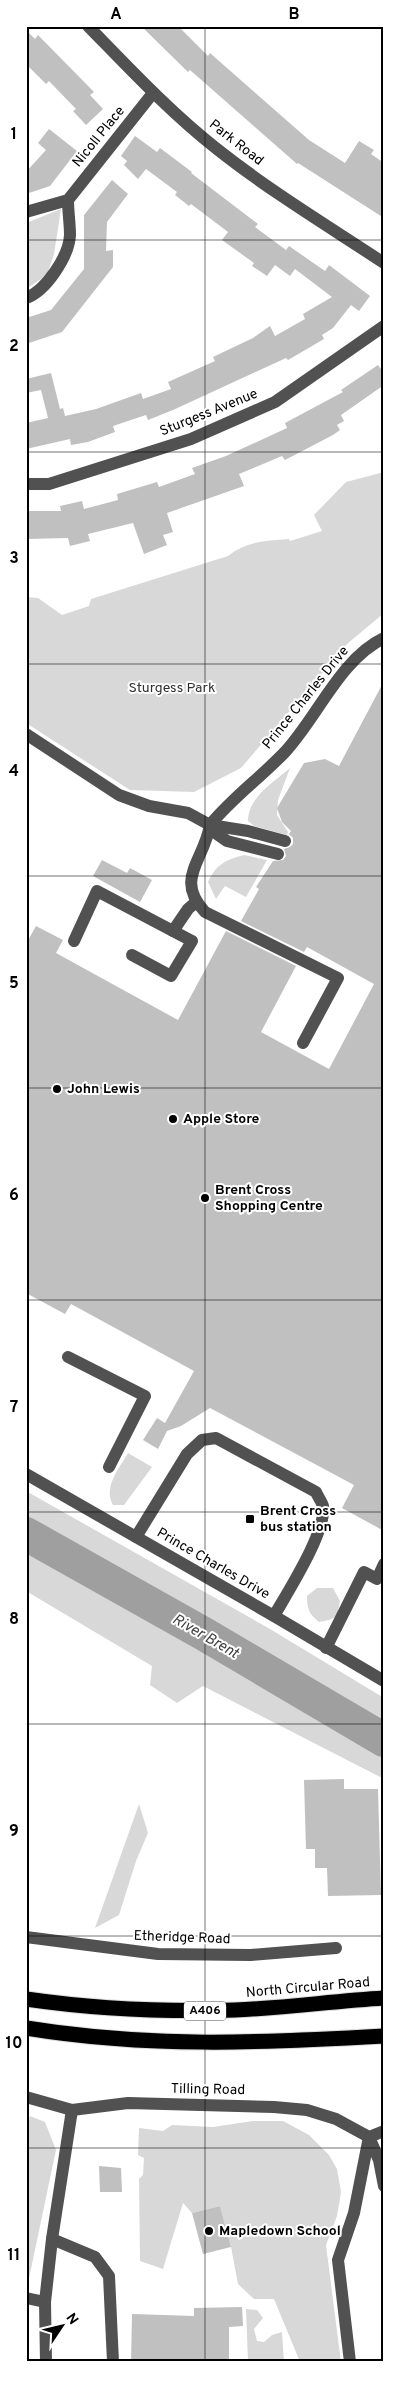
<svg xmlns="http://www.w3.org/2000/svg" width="410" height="2388" font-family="Overpass,sans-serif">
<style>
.green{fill:#d8d8d8}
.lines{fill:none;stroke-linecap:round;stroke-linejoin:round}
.river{stroke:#9f9f9f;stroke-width:34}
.building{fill:#c0c0c0}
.highway-casing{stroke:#dbdbdb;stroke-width:17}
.minor{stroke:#515151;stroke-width:12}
.highway{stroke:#000;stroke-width:15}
.grid{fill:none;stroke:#000;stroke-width:1;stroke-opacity:0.55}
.poi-dot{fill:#000;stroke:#fff;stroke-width:2}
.labels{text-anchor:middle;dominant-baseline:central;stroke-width:4;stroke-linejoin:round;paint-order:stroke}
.shield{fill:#fff;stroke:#4c4c4c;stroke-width:1}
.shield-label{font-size:12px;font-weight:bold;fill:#000}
.street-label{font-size:14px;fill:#000;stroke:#fff}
.park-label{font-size:14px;fill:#2f2f2f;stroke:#fff}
.poi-label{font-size:14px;font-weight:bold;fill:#000;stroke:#fff;text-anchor:start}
.water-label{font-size:15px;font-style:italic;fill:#404040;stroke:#fff}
.neatline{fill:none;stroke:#000;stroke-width:2}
.grid-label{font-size:16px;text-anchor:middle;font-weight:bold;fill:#000}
</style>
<rect width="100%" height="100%" fill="#fff"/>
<g class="green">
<path d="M61 209 54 254 47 275 26 289V223Z"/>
<path d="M384 472V613L347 644 241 768 194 792 130 790 26 723V597L38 598 62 615 89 606 91 599 228 556C247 541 265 541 289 539L290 541 322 531 314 515 346 482Z"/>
<path d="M290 768 278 800 277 815 288 832 287 835 254 826 248 821C248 797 274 782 290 768Z"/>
<path d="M244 855 267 860 246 897 225 886 216 899 208 882C216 864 226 860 244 855Z"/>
<path d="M128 1453 152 1467 124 1505H113C103 1487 119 1469 128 1453Z"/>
<path d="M26 1491 270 1629 384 1698V1731C267 1658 147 1592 26 1527Z"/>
<path d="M26 1546 384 1749V1779L203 1686 177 1703 150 1685 152 1666 26 1591Z"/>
<path d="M317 1588H333L340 1601 337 1616 329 1620 319 1622C309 1614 307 1609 307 1596Z"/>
<path d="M139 1804 148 1833 136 1861 119 1915 95 1928Z"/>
<path d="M30 2116 45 2122 56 2150 28 2283 26 2133Z"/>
<path d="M253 2121H283L309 2135 329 2155 337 2169 341 2192 337 2216 326 2245 341 2362H300L274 2299H254L238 2284 231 2247 220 2206 192 2213 183 2203 163 2269 140 2261 139 2179 143 2175 144 2158 138 2155 139 2128 163 2131 172 2125 213 2127Z"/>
<path d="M246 2309 257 2310 263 2318 254 2329 257 2341 264 2342 272 2335 282 2332 284 2362H248Z"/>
</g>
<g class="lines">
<path class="river" d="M26 1534 204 1634 384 1740"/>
</g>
<g class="building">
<path d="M141 26H178L208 56 210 53 309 140 345 163 359 141 374 150 371 154 384 163V218L298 163 297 164 190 70 188 72Z"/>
<path d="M26 30 35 39 38 35 94 92 90 95 103 109 86 125 73 111 76 109 49 81 46 84 26 64Z"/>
<path d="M49 129 77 151 50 186 26 194V172L46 150 38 143Z"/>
<path d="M135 136 157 152 160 148 192 172 191 173 258 224 255 227 286 250 289 246 325 271 329 265 370 296 359 311 351 305 333 328 322 335 324 339 288 360 286 358 173 410 148 420 146 415 113 426 115 432 88 442 71 445 70 439 26 449V423L48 418 41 390 26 393V379L51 373 60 409 63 408 65 416 96 409 141 393 143 399 171 389 168 382 215 361 213 357 253 338 270 326 275 336 305 319 303 314 332 297 295 269 290 276 275 265 267 276 252 266 254 263 222 240 228 232 191 204 189 206 175 195 177 192 146 169 138 179 124 165 127 161 121 156Z"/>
<path d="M112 180 128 194 107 222 106 251 113 250V267L62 332 26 344V318L51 310 84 269V215Z"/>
<path d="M378 365 384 373V385L341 415 344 421 337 425 340 430 333 435 285 460 282 456 239 474 244 486 167 513 173 532 163 535 167 545 144 554 133 523 88 534 90 541 70 546 68 538 26 539V511H61L60 506 82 501 84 509 118 500 117 494 157 482 159 487 195 474 192 468 226 456 287 428 285 423 343 392 341 390Z"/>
<path d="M384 681V1531L342 1508 354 1485 210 1408 181 1426 167 1431 158 1449 143 1440 157 1418 165 1423 194 1371 71 1304 65 1314 26 1293V944L36 926 63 940 56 953 178 1020 226 931 296 966 261 1032 329 1069 374 984 307 947 304 952 241 921 259 889 256 887 273 861 283 860 286 856 284 849 290 847 293 844V838L289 834 291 831 282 822 277 808 304 763 325 759 339 766Z"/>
<path d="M102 860 127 873 130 868 152 880 140 902 93 876Z"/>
<path d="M344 1779V1789H378L381 1895 328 1896 327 1868H315V1849H306L304 1780Z"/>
<path d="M99 2166 121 2168 122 2192H100Z"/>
<path d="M220 2206 231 2247 203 2254 192 2213Z"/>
<path d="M242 2307 243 2326 229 2327V2362H131L132 2314 194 2316V2308Z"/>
</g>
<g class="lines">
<g class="highway-casing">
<g id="highway">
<path d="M26 1999C95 2009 166 2012 235 2010 285 2008 334 2001 384 1998"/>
<path d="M26 2028C149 2048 261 2043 384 2036"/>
</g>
</g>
<g class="minor">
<path d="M88 26C129 68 170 112 217 149 270 191 328 226 384 263"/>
<path d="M26 212 68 200 153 93"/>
<path d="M26 298C46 291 69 256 70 235 70 224 68 211 68 200"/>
<path d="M26 484H49L191 439 275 402 384 326"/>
<path d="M26 734 119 795 149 806 188 813 210 825 217 834 227 841 278 854"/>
<path d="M210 825C204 861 174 879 205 912L338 978 303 1043"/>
<path d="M210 825C232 798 260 778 284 753 317 718 340 659 384 638"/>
<path d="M210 825 248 831 285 841"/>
<path d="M74 941 97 891 173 931"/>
<path d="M132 955 171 976 192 941 173 931 188 909 196 902"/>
<path d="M68 1357 145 1396 109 1467"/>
<path d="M26 1474 274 1616 384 1681"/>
<path d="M136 1537 187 1454 202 1440 216 1438 316 1492C318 1497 322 1502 323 1506 327 1531 287 1593 274 1616"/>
<path d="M326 1648 364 1572 377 1579 384 1564"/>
<path d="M26 1937 158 1954 251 1955 336 1948"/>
<path d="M26 2097 72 2110 128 2103 274 2107 307 2110 336 2119 369 2137 384 2131"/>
<path d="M369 2137 379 2160 384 2186"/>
<path d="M52 2239 95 2257 109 2276 113 2362"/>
<path d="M26 2298 45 2302"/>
<path d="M46 2362 45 2302 52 2239 72 2110"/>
<path d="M350 2362 338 2260 354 2213 369 2137"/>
</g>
<use href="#highway" class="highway"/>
</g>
<path class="grid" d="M205 26V2362M26 240H384M26 452H384M26 664H384M26 876H384M26 1088H384M26 1300H384M26 1512H384M26 1724H384M26 1936H384M26 2148H384"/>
<g class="poi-dot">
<circle cx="57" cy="1089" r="5"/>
<circle cx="173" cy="1119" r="5"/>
<circle cx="205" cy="1198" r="5"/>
<rect x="245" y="1514" width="10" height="10" rx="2.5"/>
<circle cx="209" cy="2231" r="5"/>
</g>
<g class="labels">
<rect class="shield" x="184" y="2001.5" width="42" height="19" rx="4"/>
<g class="shield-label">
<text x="205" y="2011">A406</text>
</g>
<g class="street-label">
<text transform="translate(99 137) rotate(-51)">Nicoll Place</text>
<text transform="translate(236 143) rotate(38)">Park Road</text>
<text transform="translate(209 413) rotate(-22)">Sturgess Avenue</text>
<text transform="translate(306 698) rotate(-51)">Prince Charles Drive</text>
<text transform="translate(213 1564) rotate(30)">Prince Charles Drive</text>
<text transform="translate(182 1938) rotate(2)">Etheridge Road</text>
<text transform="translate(308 1988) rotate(-5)">North Circular Road</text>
<text transform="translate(208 2090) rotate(1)">Tilling Road</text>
</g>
<g class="park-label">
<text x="172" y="688">Sturgess Park</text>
</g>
<g class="poi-label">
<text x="67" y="1089">John Lewis</text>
<text x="183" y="1119">Apple Store</text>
<text x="215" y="1190">Brent Cross<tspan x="215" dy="16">Shopping Centre</tspan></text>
<text x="260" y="1511">Brent Cross<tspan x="260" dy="16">bus station</tspan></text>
<text x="219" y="2231">Mapledown School</text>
</g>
<g class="water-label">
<text transform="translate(205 1637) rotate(30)">River Brent</text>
</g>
</g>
<rect width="410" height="2388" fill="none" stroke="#ffffff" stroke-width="55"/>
<g transform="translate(62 2326) rotate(55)" stroke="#ffffff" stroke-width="4" paint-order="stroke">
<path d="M0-4L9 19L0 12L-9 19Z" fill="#000000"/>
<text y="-8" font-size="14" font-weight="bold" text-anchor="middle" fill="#000000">N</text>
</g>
<rect x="28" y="28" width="354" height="2332" class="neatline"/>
<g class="grid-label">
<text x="116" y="19">A</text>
<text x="294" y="19">B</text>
<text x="14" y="139">1</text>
<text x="14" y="351">2</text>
<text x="14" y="563">3</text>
<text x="14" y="776">4</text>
<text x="14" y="988">5</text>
<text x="14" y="1200">6</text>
<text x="14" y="1412">7</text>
<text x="14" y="1624">8</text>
<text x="14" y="1836">9</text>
<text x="14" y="2048">10</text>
<text x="14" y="2260">11</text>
</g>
</svg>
